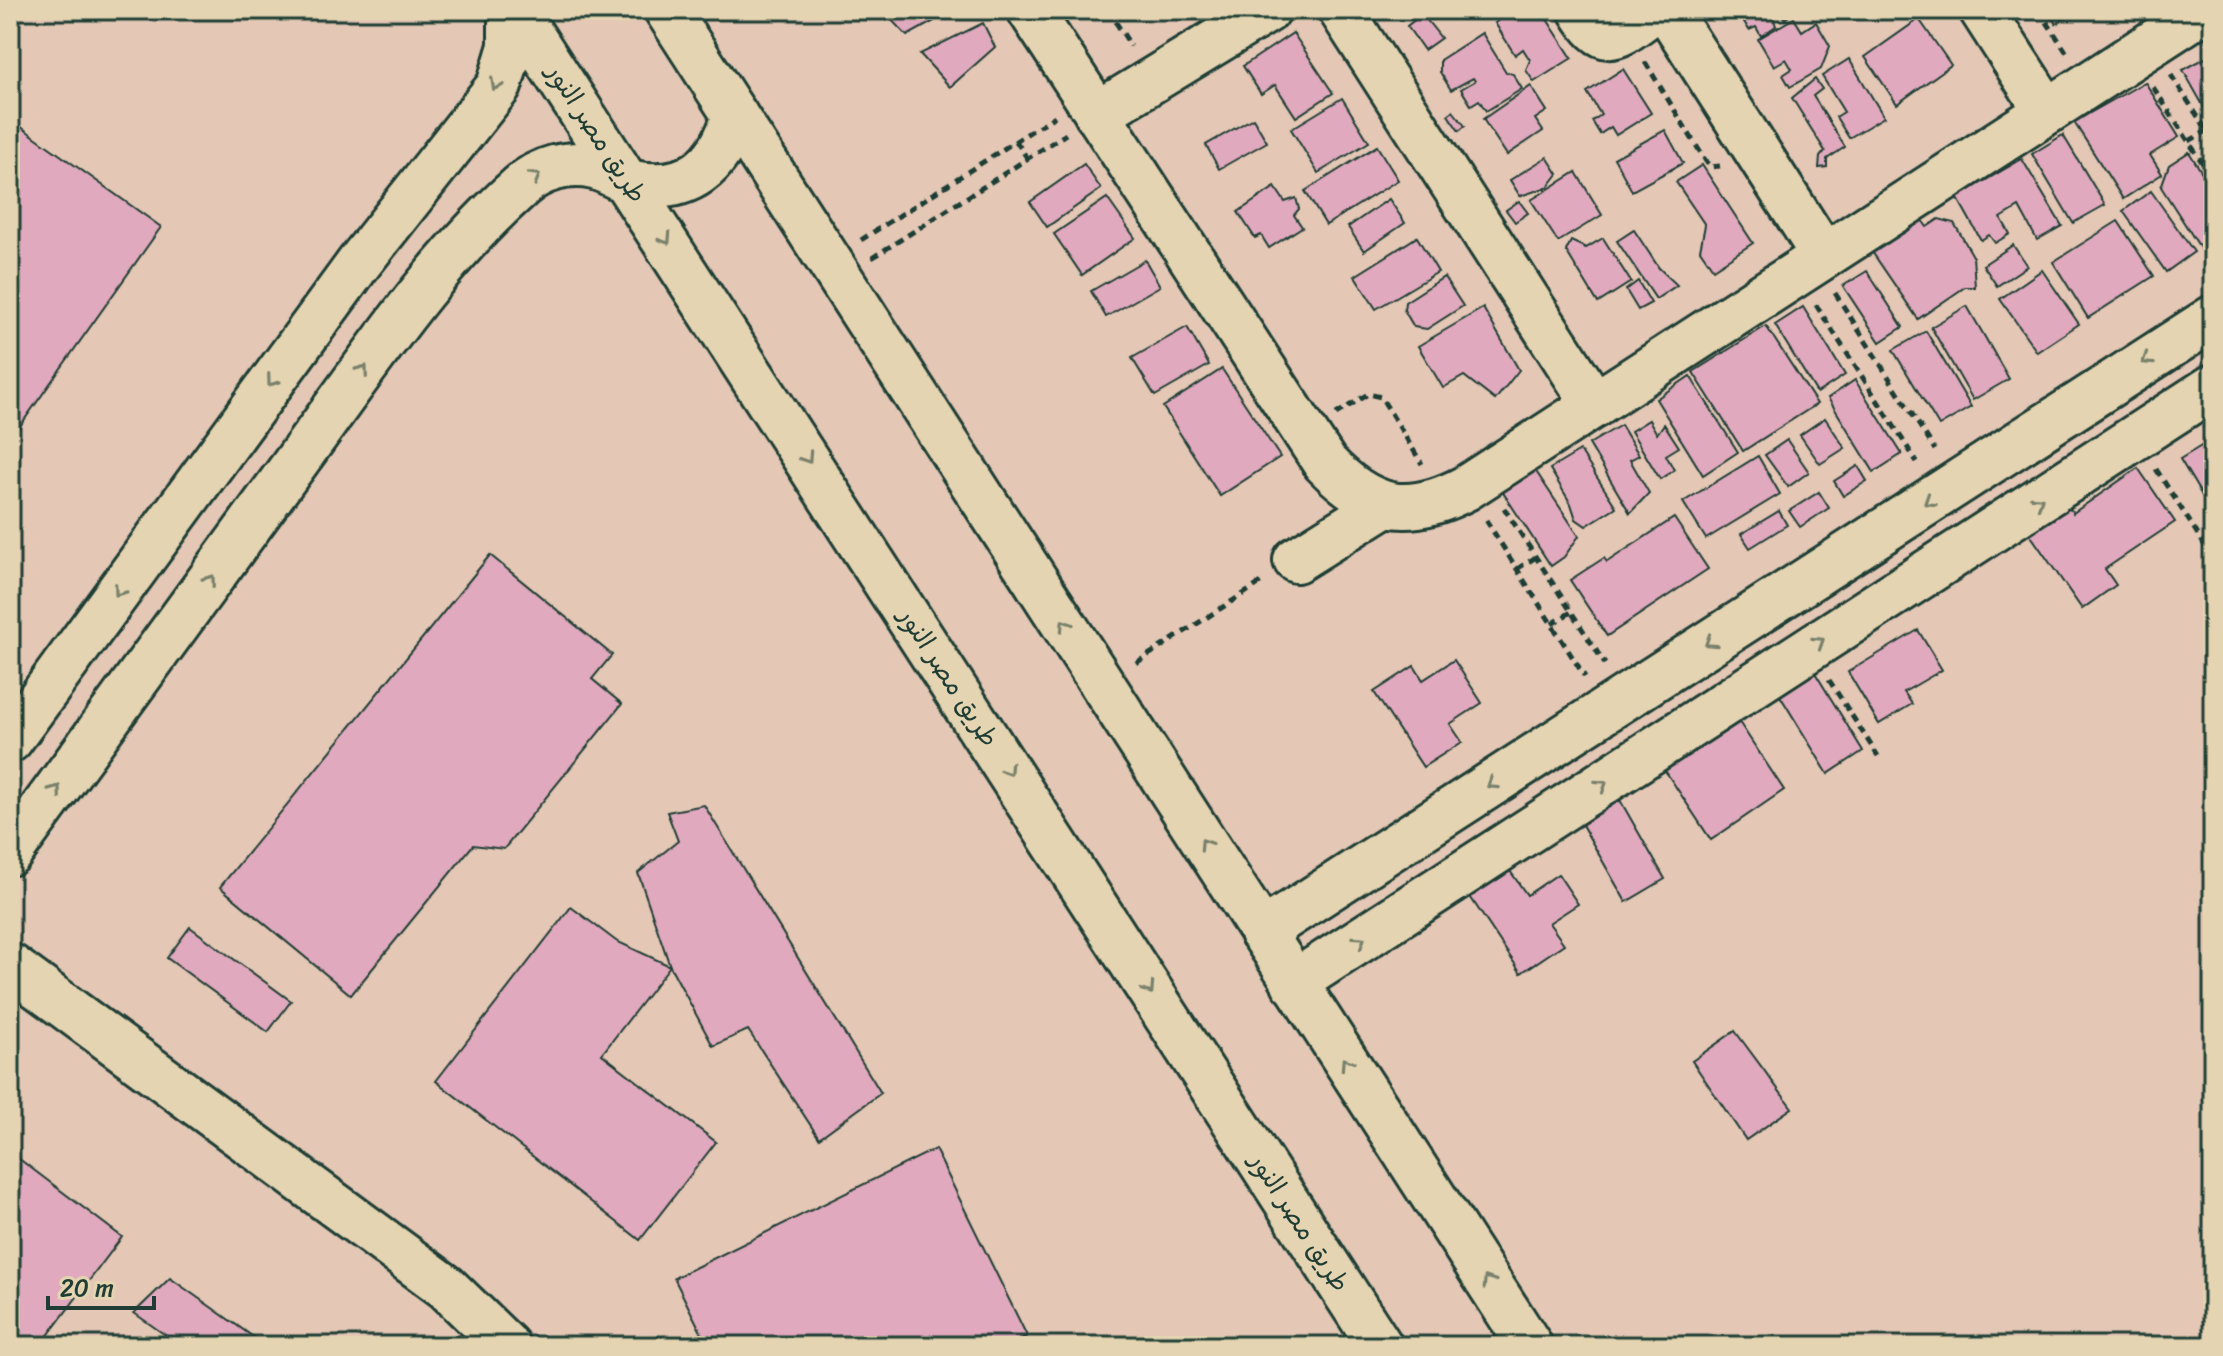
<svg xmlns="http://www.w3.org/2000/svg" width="2223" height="1356" font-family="Sriracha,'Playpen Sans Arabic',sans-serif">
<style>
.building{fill:#e1a9bd;stroke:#1f3d34;stroke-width:2}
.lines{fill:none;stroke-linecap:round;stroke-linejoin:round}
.minor-casing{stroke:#1f3d34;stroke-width:50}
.path{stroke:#1f3d34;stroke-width:5;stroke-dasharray:8 6;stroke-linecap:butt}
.minor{stroke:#e5d4b1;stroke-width:44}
.oneway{stroke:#78816c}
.labels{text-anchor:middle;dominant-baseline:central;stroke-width:8;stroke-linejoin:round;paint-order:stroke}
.street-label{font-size:26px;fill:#1f3d34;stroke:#e5d4b1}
</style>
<rect width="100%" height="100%" fill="#e4c7b5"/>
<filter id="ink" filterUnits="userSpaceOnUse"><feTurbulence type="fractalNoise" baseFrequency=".0125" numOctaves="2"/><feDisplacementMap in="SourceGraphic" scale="16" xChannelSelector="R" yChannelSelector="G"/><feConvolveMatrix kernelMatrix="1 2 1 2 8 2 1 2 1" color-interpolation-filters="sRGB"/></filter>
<g filter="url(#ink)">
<g class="building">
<path d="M882 10H954L907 36Z"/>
<path d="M1515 10H1541L1572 58 1534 82 1526 70 1530 60 1523 49 1515 55 1495 23Z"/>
<path d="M1744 10H1791L1792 13 1785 19 1779 11 1773 17 1776 26 1761 36 1756 27 1749 30 1740 15Z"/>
<path d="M2047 10H2078L2056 24Z"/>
<path d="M1422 14 1441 38 1424 50 1407 26Z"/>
<path d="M1794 18 1802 31 1816 22 1830 46 1821 69 1790 87 1783 75 1792 69 1786 59 1774 66 1758 39Z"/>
<path d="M1919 19 1951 65 1897 104 1865 57Z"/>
<path d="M983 23 995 47 950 87 920 54Z"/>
<path d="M1293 33 1333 93 1296 117 1275 85 1261 94 1243 66Z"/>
<path d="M1482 33 1506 72 1513 74 1522 89 1486 111 1479 100 1471 105 1461 89 1475 81 1473 78 1451 90 1440 72V60Z"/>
<path d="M2209 56 2213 64V123L2183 70Z"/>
<path d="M1849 59 1884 117 1849 138 1836 117 1844 112 1822 76Z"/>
<path d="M1623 69 1651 113 1616 135 1611 127 1600 134 1592 121 1601 115 1587 92Z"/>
<path d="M1815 79 1822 89 1813 96 1845 147 1827 159V167L1819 168 1820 157 1825 151 1792 98Z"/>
<path d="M2145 82 2179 137 2150 155 2162 174 2123 199 2074 122Z"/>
<path d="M1531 86 1547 111 1535 119 1543 131 1507 155 1483 119Z"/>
<path d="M1342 98 1369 142 1318 173 1291 129Z"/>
<path d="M1453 111 1465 126 1459 131 1448 115Z"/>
<path d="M1253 118 1267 142 1219 169 1206 145Z"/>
<path d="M10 119 161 227 10 440Z"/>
<path d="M1665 130 1683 163 1632 191 1614 158Z"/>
<path d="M2063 135 2105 205 2073 223 2032 154Z"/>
<path d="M1377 146 1398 180 1326 225 1305 191Z"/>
<path d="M2189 152 2213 190V241L2201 249 2161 187 2169 165Z"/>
<path d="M1547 157 1558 174 1548 187 1520 196 1510 180Z"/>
<path d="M2022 159 2062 226 2037 240 2019 207 2001 218 2010 234 1995 243 1989 235 1981 240 1957 197Z"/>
<path d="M1084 164 1101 189 1047 227 1030 202Z"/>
<path d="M1702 165 1753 243 1713 269 1700 250 1705 225 1676 182Z"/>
<path d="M1576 172 1602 215 1558 242 1531 200Z"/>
<path d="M1275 187 1285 202 1296 198 1299 209 1294 215 1302 227 1269 248 1261 235 1255 238 1238 212Z"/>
<path d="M2151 191 2194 252 2166 272 2123 211Z"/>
<path d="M1107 198 1135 238 1082 275 1054 234Z"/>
<path d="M1389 199 1405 223 1364 251 1348 227Z"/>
<path d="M1519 201 1528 213 1515 222 1506 210Z"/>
<path d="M1915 210 1927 227 1939 219 1954 223 1973 256 1975 287H1965L1918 319 1866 243Z"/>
<path d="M2118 221 2154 276 2088 318 2053 262Z"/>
<path d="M1634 230 1659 268 1677 285 1656 299 1617 241Z"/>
<path d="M1417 237 1438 272 1376 309 1355 276Z"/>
<path d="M1603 238 1631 282 1598 303 1566 251 1571 241 1586 248Z"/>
<path d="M2013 245 2027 266 1997 286 1983 265Z"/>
<path d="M1145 260 1160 286 1106 317 1091 291Z"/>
<path d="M2042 270 2079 324 2037 352 2000 299Z"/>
<path d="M1867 271 1903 327 1880 342 1843 286Z"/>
<path d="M1444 277 1463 306 1427 329 1414 327 1404 310 1405 302Z"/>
<path d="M1638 281 1651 303 1638 310 1626 290Z"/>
<path d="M1967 306 2009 379 1973 400 1931 327Z"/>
<path d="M1803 307 1845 375 1817 393 1775 325Z"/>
<path d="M1483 308 1519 370 1495 400 1464 376 1443 388 1418 346Z"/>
<path d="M1766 326 1817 404 1743 451 1693 372Z"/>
<path d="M1187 327 1209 365 1155 396 1132 358Z"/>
<path d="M1926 331 1971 407 1939 426 1893 350Z"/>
<path d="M1222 369 1280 457 1220 496 1163 407Z"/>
<path d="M1690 376 1738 452 1703 475 1656 399Z"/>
<path d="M1855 380 1902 454 1874 472 1828 398Z"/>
<path d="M1825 418 1845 448 1820 464 1800 435Z"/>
<path d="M1649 420 1657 434 1664 424 1679 447 1666 455 1674 470 1660 479 1631 431Z"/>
<path d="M2213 423V500L2207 504 2180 459 2211 440 2203 428Z"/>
<path d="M1621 425 1639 455 1630 460 1649 493 1630 513 1589 444Z"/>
<path d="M1787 440 1809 472 1788 487 1765 455Z"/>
<path d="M1580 451 1616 507 1586 526 1576 519 1571 504 1550 469Z"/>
<path d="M1758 456 1780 494 1706 539 1683 502Z"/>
<path d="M1858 466 1867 481 1843 496 1834 481Z"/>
<path d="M2138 468 2175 522 2105 569 2116 585 2082 609 2027 530 2067 503 2073 513Z"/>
<path d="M1535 470 1579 536 1564 557 1551 566 1502 491Z"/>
<path d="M1819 492 1829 508 1800 527 1789 511Z"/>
<path d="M1779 511 1787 525 1750 548 1741 534Z"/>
<path d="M1674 518 1708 569 1607 636 1570 580 1604 558 1607 562Z"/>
<path d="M490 555 612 655 592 679 622 704 504 849 473 845 351 995 220 887Z"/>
<path d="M1918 630 1942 670 1904 692 1912 704 1879 724 1848 672Z"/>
<path d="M1454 660 1482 703 1450 724 1462 742 1423 767 1374 692 1414 666 1423 680Z"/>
<path d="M1814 671 1863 751 1828 774 1779 694Z"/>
<path d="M1737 719 1784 790 1711 840 1664 769Z"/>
<path d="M1620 800 1665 879 1626 902 1581 823Z"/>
<path d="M704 805 881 1093 819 1138 748 1030 713 1046 670 966 638 873 678 841 667 812Z"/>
<path d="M1508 868 1527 895 1558 874 1578 904 1549 923 1564 944 1521 973 1469 895Z"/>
<path d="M571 907 616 941 670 966 602 1054 716 1142 640 1240 436 1081Z"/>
<path d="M190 927 291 1001 268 1032 167 958Z"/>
<path d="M1735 1031 1792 1108 1746 1140 1692 1061Z"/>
<path d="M935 1149 1027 1336 1006 1346H708L674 1278Z"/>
<path d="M10 1152 122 1237 40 1346H10Z"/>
<path d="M170 1278 266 1346H181L134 1313Z"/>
</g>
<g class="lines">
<g class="minor-casing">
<g id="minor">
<path d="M515 10 1380 1346"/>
<path d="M667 10 1530 1346"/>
<path d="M1030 10 1325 463C1370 510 1407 519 1466 488L2204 10"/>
<path d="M1341 10 1595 405"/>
<path d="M1581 10C1608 55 1619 33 1655 10"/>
<path d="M1667 10 1824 256"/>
<path d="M1982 10 2047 111"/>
<path d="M1097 114 1268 10"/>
<path d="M1296 560 1384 505"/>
<path d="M10 740 359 263 499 86 511 46V10"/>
<path d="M10 853C105 723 201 593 296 462 366 367 432 265 521 186 540 169 568 161 594 167 608 170 620 180 633 183 689 194 720 166 735 115"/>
<path d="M1262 932 2213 318"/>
<path d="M10 966 446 1287 507 1346"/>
<path d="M1294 983 2213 387"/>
</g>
</g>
<g class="path">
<path d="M1108 10 1131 46"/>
<path d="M1488 10 1493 18 1507 10"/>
<path d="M2039 10 2067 53"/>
<path d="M1645 62 1707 163 1711 167 1720 166"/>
<path d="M2171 75 2213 140"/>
<path d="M2153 87 2213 179"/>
<path d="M1016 141 1027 158"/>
<path d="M2189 141 2207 131"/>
<path d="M861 240 1055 116"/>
<path d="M872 258 1066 134"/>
<path d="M1835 293 1935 450"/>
<path d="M1816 305 1917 462"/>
<path d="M1336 414 1368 394 1381 397 1422 464"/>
<path d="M2156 469 2209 552"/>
<path d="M1504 508 1605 664"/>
<path d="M1486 520 1585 677"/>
<path d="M1517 569 1536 557"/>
<path d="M1552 624 1571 612"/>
<path d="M1136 663 1265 580"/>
<path d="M1829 680 1878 756"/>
</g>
<use href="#minor" class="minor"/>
</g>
<defs><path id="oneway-chevron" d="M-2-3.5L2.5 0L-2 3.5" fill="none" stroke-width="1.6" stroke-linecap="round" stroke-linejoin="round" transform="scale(2)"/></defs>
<g class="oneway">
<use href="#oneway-chevron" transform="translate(496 85) rotate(118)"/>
<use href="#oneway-chevron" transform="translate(535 177) rotate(-30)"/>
<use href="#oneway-chevron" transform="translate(666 239) rotate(57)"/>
<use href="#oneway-chevron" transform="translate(2147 360) rotate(147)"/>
<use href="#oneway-chevron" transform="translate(363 370) rotate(-54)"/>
<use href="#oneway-chevron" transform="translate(272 381) rotate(126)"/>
<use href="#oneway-chevron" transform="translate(807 458) rotate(57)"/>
<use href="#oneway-chevron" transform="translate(1929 501) rotate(147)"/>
<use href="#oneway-chevron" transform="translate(2038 501) rotate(-33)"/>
<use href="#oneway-chevron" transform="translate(210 580) rotate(-54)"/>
<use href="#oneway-chevron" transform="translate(119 591) rotate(126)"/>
<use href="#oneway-chevron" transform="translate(1065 625) rotate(-123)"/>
<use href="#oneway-chevron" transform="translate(1710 642) rotate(147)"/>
<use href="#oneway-chevron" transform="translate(1819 642) rotate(-33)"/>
<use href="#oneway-chevron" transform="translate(1008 770) rotate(57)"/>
<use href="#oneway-chevron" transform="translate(1492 784) rotate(147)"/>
<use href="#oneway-chevron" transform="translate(1602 785) rotate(-33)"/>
<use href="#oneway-chevron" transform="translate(56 790) rotate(-54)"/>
<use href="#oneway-chevron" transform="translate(1205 844) rotate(-123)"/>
<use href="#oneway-chevron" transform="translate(1360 941) rotate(-33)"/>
<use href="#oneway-chevron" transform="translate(1149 989) rotate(57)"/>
<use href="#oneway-chevron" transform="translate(1346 1063) rotate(-123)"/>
<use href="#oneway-chevron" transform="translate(1488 1281) rotate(-123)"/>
</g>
</g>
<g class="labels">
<g class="street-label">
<text transform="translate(597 133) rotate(57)">طريق مصر النور</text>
<text transform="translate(949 677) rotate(57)">طريق مصر النور</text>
<text transform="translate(1300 1222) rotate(57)">طريق مصر النور</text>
</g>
</g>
<rect width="2223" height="1356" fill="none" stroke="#e5d4b1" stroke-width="40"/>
<rect x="20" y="20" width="2183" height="1316" fill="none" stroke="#1f3d34" stroke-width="3" filter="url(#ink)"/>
<path d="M48 1296v12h106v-12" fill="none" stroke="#1f3d34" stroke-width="4"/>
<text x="60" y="1296" font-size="24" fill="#1f3d34" stroke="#e5d4b1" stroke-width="6" paint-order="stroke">20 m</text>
</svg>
